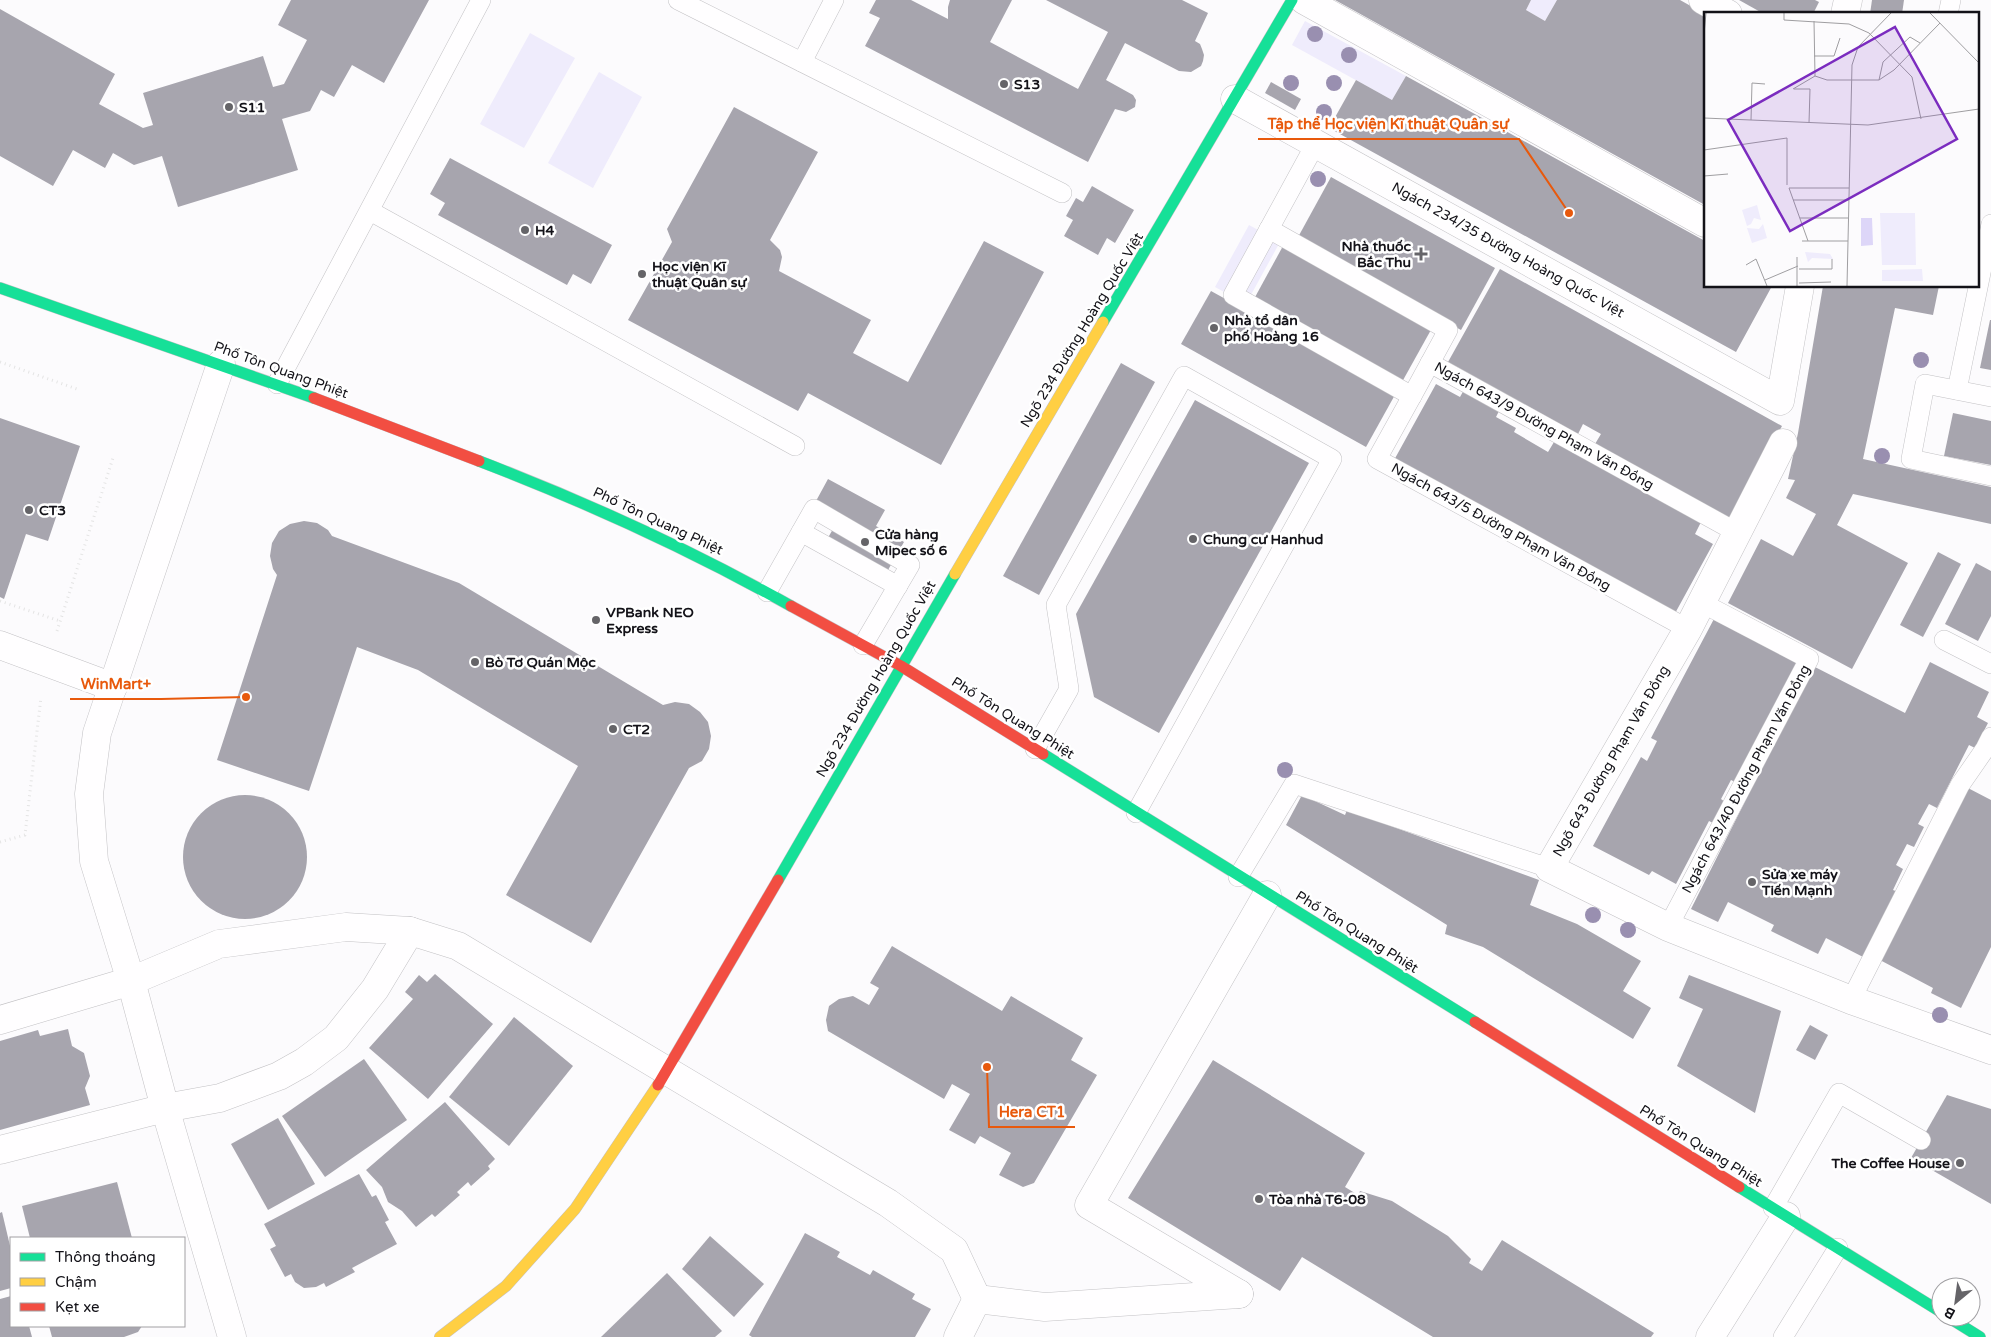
<svg xmlns="http://www.w3.org/2000/svg" width="1991" height="1337" font-family="'Varela Round',sans-serif">
<style>
.green{fill:#efecfc}
.building{fill:#a7a5ae}
.lines{fill:none;stroke-linecap:round;stroke-linejoin:round}
.lane-casing{stroke:#c3c2c5;stroke-width:20}
.street-casing{stroke:#c3c2c5;stroke-width:29}
.fast-casing{stroke:#c3c2c5;stroke-width:12}
.slow-casing{stroke:#c3c2c5;stroke-width:12}
.jam-casing{stroke:#c3c2c5;stroke-width:12}
.path{stroke:#e4e4e4;stroke-width:3;stroke-dasharray:1 4;stroke-linecap:butt}
.lane{stroke:#fffeff;stroke-width:19}
.street{stroke:#fffeff;stroke-width:28}
.fast{stroke:#16e098;stroke-width:11}
.slow{stroke:#ffcf43;stroke-width:11}
.jam{stroke:#f24e42;stroke-width:11}
.tree{fill:#998fb0}
.poi-dot{fill:#656468;stroke:#fff;stroke-width:2}
.labels{text-anchor:middle;dominant-baseline:central;stroke-width:5;stroke-linejoin:round;paint-order:stroke}
.poi-label{font-size:14px;font-weight:bold;fill:#131218;stroke:#fff;text-anchor:start}
.street-label{font-size:14px;fill:#131218;stroke:#fff}
.inset-road{fill:none;stroke:#9f9ea1;stroke-width:1}
.view{fill:#7b2cbf;fill-opacity:0.15;stroke:#7b2cbf;stroke-width:2.5}
.inset-edge{fill:none;stroke:#131218;stroke-width:2.5}
.leader{fill:none;stroke:#e8590c;stroke-width:2}
.callout-dot{fill:#e8590c;stroke:#fff;stroke-width:2}
.callout-label{font-size:15px;text-anchor:middle;font-weight:bold;fill:#e8590c;stroke:#fff;stroke-width:5;stroke-linejoin:round;paint-order:stroke}
</style>
<rect width="100%" height="100%" fill="#fcfbfd"/>
<g class="green">
<path d="M1531 0H1557L1545 21 1526 10Z"/>
<path d="M1305 21 1406 76 1392 100 1292 45Z"/>
<path d="M530 33 575 58 524 148 480 124Z"/>
<path d="M599 72 642 97 593 188 548 163Z"/>
<path d="M1249 225 1280 242 1246 304 1215 287Z"/>
</g>
<g class="building">
<path d="M291 0H429L384 83 352 65 334 97 321 90 310 111 282 119 298 170 178 207 162 156 134 165 113 153 105 168 73 150 53 186 0 156V9L115 74 99 104 143 128 153 125 143 93 263 56 273 87 284 84 307 40 278 25Z"/>
<path d="M876 0H911L948 19V7L950 0H1012L990 42 1078 89 1108 32 1046 0H1182L1208 13 1195 41 1200 44 1202 49 1204 55 1203 61 1201 66 1191 72 1179 71 1125 43 1106 80 1133 95 1136 100 1135 107 1126 112 1115 109 1088 162 865 46 880 18 869 13Z"/>
<path d="M1335 0H1531L1526 10 1545 21 1557 0H1680L1705 14V205Z"/>
<path d="M1739 0H1815L1819 2 1813 14H1764Z"/>
<path d="M1872 0H1904L1902 14H1870Z"/>
<path d="M1406 76 1705 241V286H1772L1736 352 1329 128 1356 80 1392 100Z"/>
<path d="M1271 82 1301 99 1295 110 1265 93Z"/>
<path d="M734 107 818 152 770 240 780 250 782 257 779 271 871 320 853 353 908 382 984 241 1044 272 941 465 808 393 798 411 628 320 672 242 667 229Z"/>
<path d="M450 158 612 245 591 284 573 274 567 285 438 215 445 203 430 194Z"/>
<path d="M1331 177 1495 268 1461 330 1297 239Z"/>
<path d="M1092 186 1134 210 1115 243 1107 238 1098 255 1064 236 1073 220 1066 216 1076 198 1083 202Z"/>
<path d="M1283 246 1432 328 1402 382 1254 299Z"/>
<path d="M1500 269 1782 426 1730 519 1595 444 1601 434 1583 424 1578 434 1448 362Z"/>
<path d="M1823 286H1939L1933 315 1895 308 1863 459 1991 487V524L1853 494 1837 525 1908 563 1852 669 1728 603 1761 539 1793 556 1816 514 1786 498 1795 480 1788 479 1798 433Z"/>
<path d="M1211 291 1396 393 1366 447 1181 344Z"/>
<path d="M1990 320H1991V370L1980 368Z"/>
<path d="M1121 363 1155 382 1039 595 1003 576Z"/>
<path d="M1436 384 1460 397 1465 388 1499 411 1496 417 1516 428 1514 432 1548 452 1554 442 1701 522 1695 534 1713 544 1673 617 1393 462Z"/>
<path d="M1195 400 1309 463 1159 733 1094 697 1076 614Z"/>
<path d="M1953 413 1991 421V465L1944 456Z"/>
<path d="M0 418 80 446 48 541 26 534 4 599 0 597Z"/>
<path d="M828 479 885 510 876 526 904 542 880 584 821 550 841 515 816 501Z"/>
<path d="M304 521 317 523 328 530 332 536 459 583 663 705 675 702 689 704 700 712 708 722 711 736 709 749 702 761 689 768 591 943 506 895 578 766 418 670 357 647 309 791 217 760 277 575 273 569 270 556 272 543 279 531 290 524Z"/>
<path d="M1938 552 1961 564 1923 637 1900 625Z"/>
<path d="M1976 563 1991 571V616L1978 641 1945 624Z"/>
<path d="M1715 617 1799 661 1735 782 1731 780 1721 799 1725 802 1713 823 1709 821 1676 884 1652 871 1649 875 1593 846 1641 757 1647 761 1657 741 1651 738Z"/>
<path d="M1930 662 1989 692 1977 717 1988 723 1975 748 1969 745 1937 808 1929 804 1918 824 1924 827 1914 847 1907 844 1896 865 1903 869 1893 890 1898 892 1865 958 1826 938 1818 954 1771 931 1774 925 1728 902 1718 922 1691 909 1813 666 1905 713Z"/>
<path d="M1966 787 1991 800V947L1961 1008 1931 993 1933 988 1878 959Z"/>
<path d="M1302 795 1345 815 1347 810 1539 880 1530 905 1577 924 1641 961 1623 991 1651 1008 1633 1039 1483 947 1445 934 1447 925 1286 825Z"/>
<circle cx="245" cy="857" r="62"/>
<path d="M892 946 1002 1011 1011 996 1083 1038 1071 1060 1097 1075 1034 1183 1023 1187 999 1175 1011 1153 980 1136 975 1144 949 1130 970 1094 952 1084 944 1099 828 1031 826 1020 829 1006 839 999 853 996 869 1005 879 988 870 983Z"/>
<path d="M435 974 493 1024 428 1099 369 1048 413 999 405 992 419 975 427 982Z"/>
<path d="M1689 975 1781 1011 1755 1113 1677 1066 1703 1009 1679 998Z"/>
<path d="M514 1017 573 1066 509 1146 449 1097Z"/>
<path d="M1810 1025 1828 1035 1815 1060 1796 1050Z"/>
<path d="M68 1029 72 1046 84 1053 90 1076 85 1088 90 1105 0 1130V1041L38 1030 40 1036Z"/>
<path d="M364 1059 407 1120 325 1177 282 1116Z"/>
<path d="M1213 1060 1365 1153 1345 1187 1358 1195 1360 1191 1392 1201 1448 1236 1471 1259 1469 1263 1482 1271 1502 1240 1654 1333 1651 1337H1433L1302 1257 1280 1291 1128 1198Z"/>
<path d="M1947 1095 1991 1109V1204L1911 1158Z"/>
<path d="M445 1102 495 1159 488 1166 490 1169 471 1186 468 1182 457 1192 460 1195 435 1217 432 1214 416 1227 402 1211 388 1202 382 1187 366 1170Z"/>
<path d="M278 1118 315 1184 268 1210 231 1144Z"/>
<path d="M359 1174 372 1197 376 1195 389 1220 385 1222 397 1244 352 1268 355 1272 326 1287 324 1283 316 1287 304 1288 295 1282 291 1274 285 1277 270 1249 276 1246 264 1224Z"/>
<path d="M117 1182 132 1238H30L22 1206Z"/>
<path d="M2 1212 11 1250V1288L0 1291V1213Z"/>
<path d="M805 1233 840 1252 837 1257 870 1275 873 1270 915 1294 912 1299 931 1309 915 1337H752L749 1335Z"/>
<path d="M710 1236 764 1284 734 1317 682 1269Z"/>
<path d="M667 1273 722 1331 715 1337H601Z"/>
<path d="M11 1296V1326H29L32 1337H0V1299Z"/>
<path d="M49 1326H142L138 1332 124 1337H52Z"/>
</g>
<g class="lines">
<g class="lane-casing">
<g id="lane">
<path d="M678 0 1062 193"/>
<path d="M1948 14 1951 0"/>
<path d="M802 62 834 0"/>
<path d="M1316 143 1233 295 1412 396 1430 363 1738 533"/>
<path d="M370 211 795 446"/>
<path d="M1269 229 1448 330 1430 363"/>
<path d="M277 384 481 0"/>
<path d="M1957 390 1991 224"/>
<path d="M1412 396 1377 459 1688 629"/>
<path d="M1991 397 1925 384 1911 459 1991 476"/>
<path d="M801 532 898 586"/>
<path d="M767 592 814 509 910 565 863 645"/>
<path d="M1944 640 1991 664"/>
<path d="M1035 749 1069 689 1056 605 1184 376 1332 459 1136 813"/>
<path d="M1238 877 1294 784 1549 868"/>
<path d="M1668 927 1809 659 1702 603"/>
<path d="M1851 1000 1960 785 1985 749 1991 737"/>
<path d="M1773 1208 1839 1093 1921 1140"/>
<path d="M1783 1337 1838 1248"/>
</g>
</g>
<g class="street-casing">
<g id="street">
<path d="M1304 0 1705 223"/>
<path d="M1703 0 1728 14"/>
<path d="M1845 14 1848 0"/>
<path d="M1235 99 1780 401 1800 286"/>
<path d="M221 364 97 733 89 794 94 861 131 981 165 1108 232 1337"/>
<path d="M1783 443 1688 629 1549 868 1668 927 1851 1000 1991 1050"/>
<path d="M0 645 113 687"/>
<path d="M0 1020 131 981 219 944 346 927 410 931 458 946 888 1203 954 1250 977 1299"/>
<path d="M0 1150 165 1108 220 1098 279 1076 304 1062 336 1038 375 989 410 931"/>
<path d="M1239 1294 1089 1205 1267 895"/>
<path d="M958 1337 977 1299 1045 1307 1239 1294"/>
<path d="M1710 1337 1786 1216"/>
</g>
</g>
<g class="fast-casing">
<g id="fast">
<path d="M0 288 314 398"/>
<path d="M1103 322 1292 0"/>
<path d="M479 461C586 502 691 550 791 606"/>
<path d="M1043 754 1475 1022"/>
<path d="M778 880 955 574"/>
<path d="M1739 1187 1941 1312"/>
<path d="M1948 1317 1980 1337"/>
</g>
</g>
<g class="slow-casing">
<g id="slow">
<path d="M955 574 1103 322"/>
<path d="M440 1337 506 1286 575 1209 658 1085"/>
</g>
</g>
<g class="jam-casing">
<g id="jam">
<path d="M314 398 479 461"/>
<path d="M791 606 901 666 1043 754"/>
<path d="M1475 1022 1739 1187"/>
<path d="M658 1085 778 880"/>
</g>
</g>
<g class="path">
<path d="M0 362 77 389"/>
<path d="M0 601 60 621"/>
<path d="M57 631 114 455"/>
<path d="M0 842 25 835 41 697"/>
</g>
<use href="#lane" class="lane"/>
<use href="#street" class="street"/>
<use href="#fast" class="fast"/>
<use href="#slow" class="slow"/>
<use href="#jam" class="jam"/>
</g>
<g class="tree">
<circle cx="1315" cy="34" r="8"/>
<circle cx="1349" cy="55" r="8"/>
<circle cx="1291" cy="83" r="8"/>
<circle cx="1334" cy="83" r="8"/>
<circle cx="1324" cy="112" r="8"/>
<circle cx="1318" cy="179" r="8"/>
<circle cx="1921" cy="360" r="8"/>
<circle cx="1882" cy="456" r="8"/>
<circle cx="1285" cy="770" r="8"/>
<circle cx="1593" cy="915" r="8"/>
<circle cx="1628" cy="930" r="8"/>
<circle cx="1940" cy="1015" r="8"/>
</g>
<g class="poi-dot">
<circle cx="1004" cy="84" r="5"/>
<circle cx="229" cy="107" r="5"/>
<circle cx="525" cy="230" r="5"/>
<path d="M1418.5 246.5h5v5h5v5h-5v5h-5v-5h-5v-5h5z"/>
<circle cx="642" cy="274" r="5"/>
<circle cx="1214" cy="328" r="5"/>
<circle cx="29" cy="510" r="5"/>
<circle cx="1193" cy="539" r="5"/>
<circle cx="865" cy="542" r="5"/>
<circle cx="596" cy="620" r="5"/>
<circle cx="475" cy="662" r="5"/>
<circle cx="613" cy="729" r="5"/>
<circle cx="1752" cy="882" r="5"/>
<circle cx="1960" cy="1163" r="5"/>
<circle cx="1259" cy="1199" r="5"/>
</g>
<g class="labels">
<g class="poi-label">
<text x="1014" y="84">S13</text>
<text x="239" y="107">S11</text>
<text x="535" y="230">H4</text>
<text x="1411" y="246" text-anchor="end">Nhà thuốc<tspan x="1411" dy="16">Bắc Thu</tspan></text>
<text x="652" y="266">Học viện Kĩ<tspan x="652" dy="16">thuật Quân sự</tspan></text>
<text x="1224" y="320">Nhà tổ dân<tspan x="1224" dy="16">phố Hoàng 16</tspan></text>
<text x="39" y="510">CT3</text>
<text x="875" y="534">Cửa hàng<tspan x="875" dy="16">Mipec số 6</tspan></text>
<text x="1203" y="539">Chung cư Hanhud</text>
<text x="606" y="612">VPBank NEO<tspan x="606" dy="16">Express</tspan></text>
<text x="485" y="662">Bò Tơ Quán Mộc</text>
<text x="623" y="729">CT2</text>
<text x="1762" y="874">Sửa xe máy<tspan x="1762" dy="16">Tiến Mạnh</tspan></text>
<text x="1950" y="1163" text-anchor="end">The Coffee House</text>
<text x="1269" y="1199">Tòa nhà T6-08</text>
</g>
<g class="street-label">
<text transform="translate(1508 250) rotate(29)">Ngách 234/35 Đường Hoàng Quốc Việt</text>
<text transform="translate(1082 330) rotate(-59)">Ngõ 234 Đường Hoàng Quốc Việt</text>
<text transform="translate(281 370) rotate(20)">Phố Tôn Quang Phiệt</text>
<text transform="translate(1544 426) rotate(29)">Ngách 643/9 Đường Phạm Văn Đồng</text>
<text transform="translate(658 521) rotate(25)">Phố Tôn Quang Phiệt</text>
<text transform="translate(1501 527) rotate(29)">Ngách 643/5 Đường Phạm Văn Đồng</text>
<text transform="translate(876 679) rotate(-60)">Ngõ 234 Đường Hoàng Quốc Việt</text>
<text transform="translate(1013 718) rotate(32)">Phố Tôn Quang Phiệt</text>
<text transform="translate(1611 761) rotate(-60)">Ngõ 643 Đường Phạm Văn Đồng</text>
<text transform="translate(1746 779) rotate(-62)">Ngách 643/40 Đường Phạm Văn Đồng</text>
<text transform="translate(1357 932) rotate(32)">Phố Tôn Quang Phiệt</text>
<text transform="translate(1701 1146) rotate(32)">Phố Tôn Quang Phiệt</text>
</g>
</g>
<g transform="translate(1704 12)">
<rect width="275" height="275" fill="#fcfbfd"/>
<path d="M53 193 57 208 50 206 47 212 43 214 38 198ZM176 201H211L212 253H178ZM59 212 63 226 48 231 43 216 55 217ZM101 240 126 242 129 247 108 246 104 250ZM218 257 219 269H178V258Z" fill="#efecfc"/>
<path d="M157 206H168L169 233 157 234Z" fill="#ddd6f8"/>
<path class="inset-road" d="M80 1V8L145 12 165 21 208 65 217 107M226 1 275 51M0 22 2 1M110 44H130L136 26M111 64 123 68H175L190 58 236 11M175 68 179 50 206 25 216 31M89 77 111 64 110 9M90 77H106L105 111M0 106 164 113 275 97M47 108 48 71 61 72M0 138 83 126V173M0 164 24 162M89 188H145M96 206H144M98 229H144M104 229 85 176H145M42 253 52 247 63 274M95 257H128V247M61 268 94 254M95 271 127 270M93 274V245M143 274 148 53 154 35 187 1"/>
<path class="view" d="M191 15 253 127 86 219 24 108Z"/>
<rect width="275" height="275" class="inset-edge"/>
</g>
<path class="leader" d="M1569 213L1519 139H1258M246 697L161 699H70M987 1067L989 1127H1075"/>
<g class="callout-dot">
<circle cx="1569" cy="213" r="5"/>
<circle cx="246" cy="697" r="5"/>
<circle cx="987" cy="1067" r="5"/>
</g>
<g class="callout-label">
<text x="1388" y="129">Tập thể Học viện Kĩ thuật Quân sự</text>
<text x="116" y="689">WinMart+</text>
<text x="1032" y="1117">Hera CT1</text>
</g>
<rect x="10" y="1237" width="175" height="90" fill="#ffffff" stroke="#a1a0a3"/>
<rect x="20" y="1253" width="25" height="8" fill="#16e098" stroke="#a1a0a3"/>
<text x="55" y="1262" font-size="15" fill="#131218">Thông thoáng</text>
<rect x="20" y="1278" width="25" height="8" fill="#ffcf43" stroke="#a1a0a3"/>
<text x="55" y="1287" font-size="15" fill="#131218">Chậm</text>
<rect x="20" y="1303" width="25" height="8" fill="#f24e42" stroke="#a1a0a3"/>
<text x="55" y="1312" font-size="15" fill="#131218">Kẹt xe</text>
<g transform="translate(1956 1302) rotate(209)"><circle r="24" fill="#ffffff" stroke="#a1a0a3"/>
<path d="M0-4L9 19L0 12L-9 19Z" fill="#656468"/>
<text y="-8" font-size="14" font-weight="bold" text-anchor="middle" fill="#131218">B</text>
</g>
</svg>
